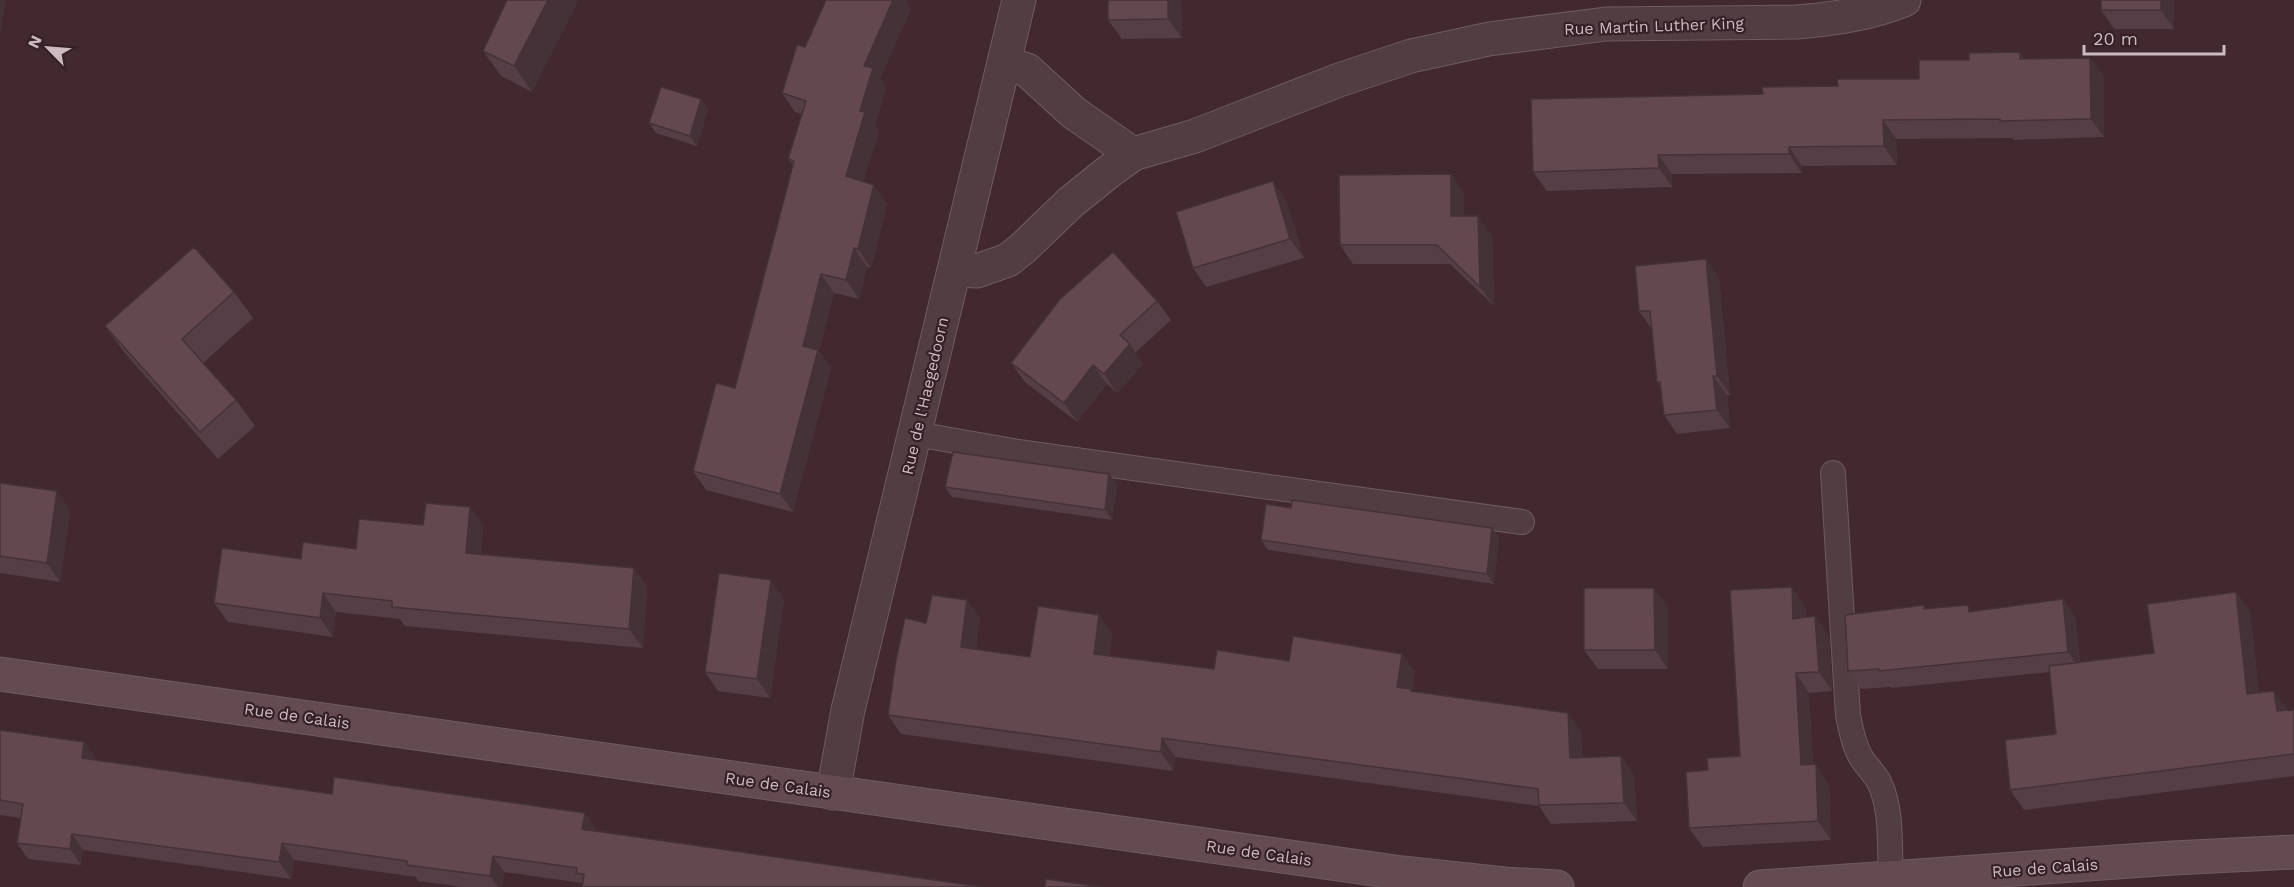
<svg xmlns="http://www.w3.org/2000/svg" width="2294" height="887" font-family="'Work Sans',sans-serif">
<style>
.lines{fill:none;stroke-linecap:round;stroke-linejoin:round}
.lane-casing{stroke:#6f5b61;stroke-width:26}
.street-casing{stroke:#6f5b61;stroke-width:35}
.secondary-casing{stroke:#6f5b61;stroke-width:35}
.lane{stroke:#523d43;stroke-width:24}
.street{stroke:#523d43;stroke-width:33}
.secondary{stroke:#644b52;stroke-width:33}
.wall{fill:#553e45}
.shaded-wall{fill:#453238}
.building{fill:#634850;stroke:#453238;stroke-width:1.5}
.labels{text-anchor:middle;dominant-baseline:central;stroke-width:4.5;stroke-linejoin:round;paint-order:stroke}
.street-label{font-size:16px;fill:#cbbabf;stroke:#372128}
</style>
<rect width="100%" height="100%" fill="#422930"/>
<g class="lines">
<g class="lane-casing">
<g id="lane">
<path d="M916 434 1018 452 1522 522"/>
<path d="M1833 473 1848 715C1851 730 1854 746 1862 759 1867 767 1875 774 1879 782 1893 810 1889 848 1891 879"/>
</g>
</g>
<g class="street-casing">
<g id="street">
<path d="M1004 63 1027 70 1074 113 1133 154"/>
<path d="M955 270 977 271 1008 260 1022 249 1071 202 1107 173 1133 154 1195 136 1339 80 1411 56 1489 39 1606 24 1797 22C1834 19 1869 14 1904 0"/>
<path d="M833 793 848 710 1019 0"/>
</g>
</g>
<g class="secondary-casing">
<g id="secondary">
<path d="M0 674 1402 873 1504 884 1557 887"/>
<path d="M1760 887 2173 858 2294 852"/>
</g>
</g>
<use href="#lane" class="lane"/>
<use href="#street" class="street"/>
<use href="#secondary" class="secondary"/>
</g>
<g class="wall">
<path d="M507 0 532 92 501 76 483 51Z"/>
<path d="M1108 0H1181L1182 38 1122 39 1108 20Z"/>
<path d="M2101 0H2174V29H2114L2101 10Z"/>
<path d="M907 3 911 9 880 78 886 87 875 125 879 131 863 182 887 204 871 268 867 267 859 299 834 293 819 351 831 368 793 512 706 490 693 471 735 388 793 165 788 159 802 114 795 112 782 93Z"/>
<path d="M2020 52 2024 59 2104 77V137L2014 140 2012 138 1896 139 1897 165 1802 166V173L1672 174V187L1547 191 1533 172 1763 94 1838 86 1919 79 1969 60Z"/>
<path d="M701 99 708 109 697 146 656 133 649 123Z"/>
<path d="M1464 193V216L1492 235 1494 306 1450 264H1353L1340 245Z"/>
<path d="M1286 201 1304 258 1206 287 1193 268Z"/>
<path d="M1706 259 1719 278 1730 395H1727L1730 428 1677 434 1664 415 1661 388 1657 382 1652 329 1639 311Z"/>
<path d="M234 292 253 318 203 363 236 400 255 426 218 459 124 352 105 326Z"/>
<path d="M1157 301 1171 320 1135 353 1143 364 1117 393 1107 384 1077 422 1025 382 1011 363Z"/>
<path d="M1109 474 1117 485 1112 520 952 497 945 487Z"/>
<path d="M0 483 70 510 60 582 0 573Z"/>
<path d="M470 507 483 526 481 554 634 568 647 587 643 648 405 626 400 619 336 612 333 637 228 622 214 603 301 559 356 549 423 525Z"/>
<path d="M1291 508 1492 528 1499 538 1494 584 1268 550 1261 540Z"/>
<path d="M771 580 784 599 770 698 718 691 705 672Z"/>
<path d="M2236 592 2250 612 2259 693 2288 711 2294 710V776L2024 810 2010 790 2056 734 2050 672 1892 688 1890 687 1861 689 1848 671 1924 605 1926 609 1972 611 2063 599 2075 617 2080 662 2154 653Z"/>
<path d="M1668 607V669H1598L1584 650Z"/>
<path d="M1805 607 1806 617 1829 636 1832 691 1809 693 1813 765 1829 784 1831 840 1703 847 1689 828 1708 770 1740 756Z"/>
<path d="M1099 615 1112 634 1109 656 1214 669 1289 661 1402 654 1415 672 1412 691 1581 731 1582 758 1621 756 1634 775 1637 821 1551 824 1539 806 1175 757 1173 771 901 734 888 715 926 623 980 618 976 650 1030 657Z"/>
<path d="M0 730 84 742 96 758V760L332 794 585 813 596 829 582 883 504 872 502 887H463L418 881 416 877 294 860 291 879 83 850 81 865 28 859 17 843 21 818 0 815Z"/>
</g>
<g class="shaded-wall">
<path d="M0 0H6L0 35Z"/>
<path d="M548 0H579L532 92 514 66Z"/>
<path d="M893 0H908L907 3 911 9 880 78 886 87 875 125 879 131 859 195 846 176 860 111 864 66Z"/>
<path d="M1168 0H1181L1182 38 1168 19Z"/>
<path d="M2161 0H2174V29L2161 10Z"/>
<path d="M2020 52 2033 71 2020 59Z"/>
<path d="M2090 58 2104 77V137L2091 119Z"/>
<path d="M701 99 708 109 697 146 690 136Z"/>
<path d="M1883 120 1896 139 1897 165 1884 146Z"/>
<path d="M1789 147 1802 166V173L1789 154Z"/>
<path d="M1658 155 1672 174V187L1659 168Z"/>
<path d="M1451 174 1464 193V235L1451 216Z"/>
<path d="M1273 181 1286 201 1304 258 1290 239Z"/>
<path d="M874 185 887 204 871 268 858 249Z"/>
<path d="M1478 216 1492 235 1494 306 1480 287Z"/>
<path d="M854 248 867 267 859 299 846 280Z"/>
<path d="M1706 259 1719 278 1730 395 1717 376Z"/>
<path d="M821 274 834 293 819 351 831 368 793 512 780 494 803 346Z"/>
<path d="M1130 344 1143 364 1117 393 1104 374Z"/>
<path d="M1093 365 1107 384 1077 422 1064 403Z"/>
<path d="M1713 376 1727 395 1730 428 1717 410Z"/>
<path d="M1109 474 1117 485 1112 520 1105 510Z"/>
<path d="M57 491 70 510 60 582 47 563Z"/>
<path d="M470 507 483 526 479 572 466 553Z"/>
<path d="M1492 528 1499 538 1494 584 1487 574Z"/>
<path d="M634 568 647 587 643 648 629 629Z"/>
<path d="M771 580 784 599 770 698 757 679Z"/>
<path d="M1792 587 1805 607 1807 638 1793 619Z"/>
<path d="M1654 588 1668 607V669L1655 650Z"/>
<path d="M2236 592 2250 612 2261 714 2247 694Z"/>
<path d="M323 593 336 612 333 637 320 618Z"/>
<path d="M2063 599 2075 617 2080 669 2068 652Z"/>
<path d="M967 600 980 618 974 666 961 647Z"/>
<path d="M1099 615 1112 634 1107 673 1094 654Z"/>
<path d="M1815 616 1829 636 1832 691 1819 672Z"/>
<path d="M1402 654 1415 672 1412 691 1397 687Z"/>
<path d="M1796 673 1809 693 1814 784 1801 765Z"/>
<path d="M2274 691 2288 710 2277 711Z"/>
<path d="M1568 713 1581 731 1583 777 1570 758Z"/>
<path d="M1162 738 1175 757 1173 771 1161 752Z"/>
<path d="M84 742 96 758 93 774 82 758Z"/>
<path d="M1621 756 1634 775 1637 821 1624 803Z"/>
<path d="M1816 764 1829 784 1831 840 1818 821Z"/>
<path d="M585 813 596 829 594 845 582 829Z"/>
<path d="M72 834 83 850 81 865 70 849Z"/>
<path d="M282 843 294 860 291 879 279 862Z"/>
<path d="M493 856 504 872 502 887H498L490 876Z"/>
</g>
<g class="building">
<path d="M507 0H548L514 66 483 51Z"/>
<path d="M826 0H893L864 66 873 68 860 111 865 112 846 176 874 185 858 249 854 248 846 280 821 274 803 346 818 350 780 494 693 471 716 383 735 388 794 161 788 159 806 101 782 93 797 45 805 47Z"/>
<path d="M1108 0H1168V19L1108 20Z"/>
<rect x="2101" y="0" width="60" height="10"/>
<path d="M2020 52V59L2090 58 2091 119 2000 121V119L1883 120 1884 146 1789 147V154L1658 155 1659 168 1533 172 1531 99 1763 94 1762 87 1838 86 1837 79H1919V60H1969V53Z"/>
<path d="M661 87 701 99 690 136 649 123Z"/>
<path d="M1451 174V216H1478L1480 287 1437 245H1340L1339 175Z"/>
<path d="M1273 181 1290 239 1193 268 1176 212Z"/>
<path d="M194 247 234 292 182 339 236 400 200 432 105 326Z"/>
<path d="M1113 252 1157 301 1120 335 1130 344 1104 374 1093 365 1064 403 1011 363 1060 299Z"/>
<path d="M1706 259 1717 376H1713L1717 410 1664 415 1660 382H1657L1650 311H1639L1635 266Z"/>
<path d="M953 452 1109 474 1105 510 945 487Z"/>
<path d="M0 483 57 491 47 563 0 556Z"/>
<path d="M1292 500 1492 528 1487 574 1261 540 1266 504 1291 508Z"/>
<path d="M426 503 470 507 466 553 634 568 629 629 392 607V601L323 593 320 618 214 603 222 548 301 559 303 542 356 549 359 519 423 525Z"/>
<path d="M719 573 771 580 757 679 705 672Z"/>
<path d="M1792 587 1793 619 1815 616 1819 672 1796 673 1801 765 1816 764 1818 821 1689 828 1686 772 1708 770 1707 758 1740 756 1730 590Z"/>
<path d="M1584 588H1654L1655 650H1584Z"/>
<path d="M2236 592 2247 694 2274 691 2277 711 2294 710V754L2010 790 2005 740 2056 734 2049 666 2154 653 2147 604Z"/>
<path d="M932 595 967 600 961 647 1030 657 1038 606 1099 615 1094 654 1214 669 1217 650 1289 661 1293 636 1402 654 1397 687 1411 689V691L1568 713 1570 758 1621 756 1624 803 1539 805 1538 789 1162 738 1161 752 888 715 896 660 905 618 926 623Z"/>
<path d="M2063 599 2068 652 1879 671V669L1848 671 1845 615 1924 605V609L1968 605 1969 612Z"/>
<path d="M0 730 84 742 82 758 332 794 334 777 585 813 582 829 983 887H582L584 874 576 873 577 868 493 856 490 876 407 865V861L282 843 279 862 72 834 70 849 17 843 23 804 0 800Z"/>
<path d="M1046 879 1102 887H1045Z"/>
</g>
<g class="labels">
<g class="street-label">
<text transform="translate(1654 26) rotate(-2)">Rue Martin Luther King</text>
<text transform="translate(925 396) rotate(-77)">Rue de l'Haegedoorn</text>
<text transform="translate(297 716) rotate(8)">Rue de Calais</text>
<text transform="translate(778 785) rotate(8)">Rue de Calais</text>
<text transform="translate(1259 853) rotate(8)">Rue de Calais</text>
<text transform="translate(2045 868) rotate(-4)">Rue de Calais</text>
</g>
</g>
<g transform="translate(48 48) rotate(295)" stroke="#372128" stroke-width="4.5" paint-order="stroke">
<path d="M0-4.5L10 22L0 15L-10 22Z" fill="#cbbabf"/>
<text y="-9" font-size="16" font-weight="bold" text-anchor="middle" fill="#cbbabf">N</text>
</g>
<path d="M2084 45v9h140v-9" fill="none" stroke="#cbbabf" stroke-width="3"/>
<text x="2093" y="45" font-size="18" fill="#cbbabf" stroke="#372128" stroke-width="4.5" paint-order="stroke">20 m</text>
</svg>
